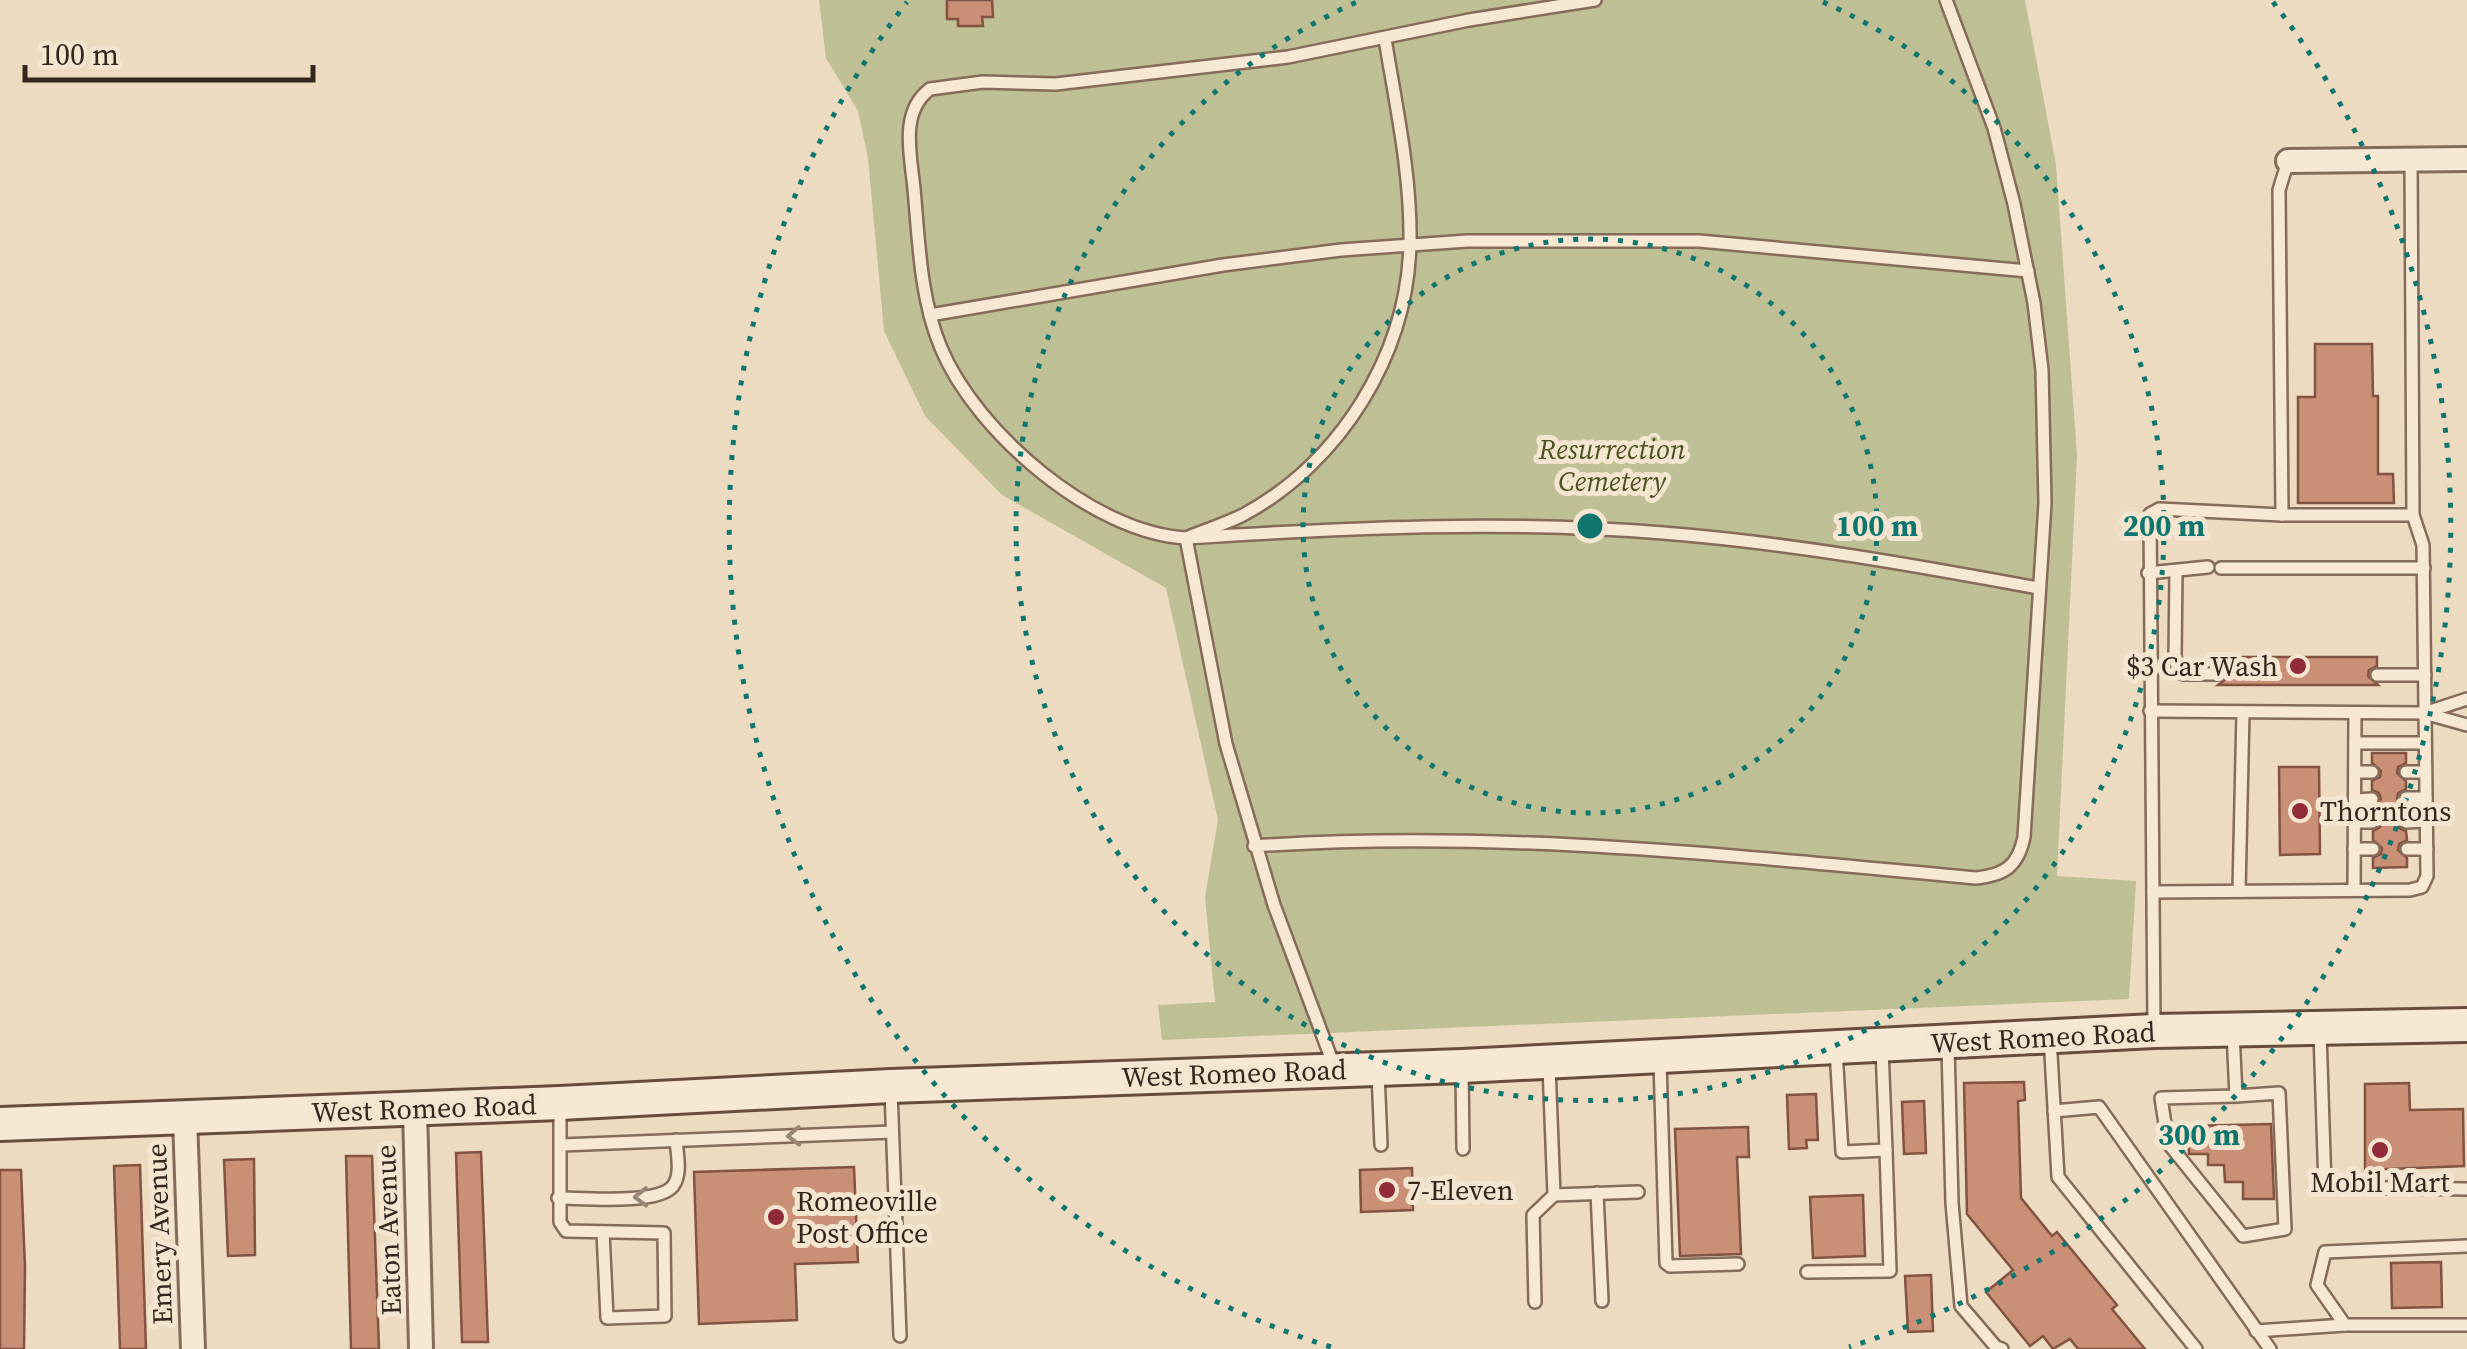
<svg xmlns="http://www.w3.org/2000/svg" width="2467" height="1349" font-family="'Source Serif 4',serif">
<style>
.cemetery{fill:#bebf94}
.building{fill:#c99077;stroke:#835240;stroke-width:2.5}
.lines{fill:none;stroke-linecap:round;stroke-linejoin:round}
.service-casing{stroke:#856b59;stroke-width:16}
.minor-casing{stroke:#856b59;stroke-width:28}
.secondary-casing{stroke:#674c3c;stroke-width:38}
.service{stroke:#f7e8d3;stroke-width:11}
.minor{stroke:#f7e8d3;stroke-width:22}
.secondary{stroke:#f7e8d3;stroke-width:32}
.oneway{stroke:#968778}
.ring{fill:none;stroke:#0f766e;stroke-width:5;stroke-dasharray:5 10}
.poi-dot{fill:#922b38;stroke:#f4e5d0;stroke-width:4}
.labels{text-anchor:middle;dominant-baseline:central;stroke-width:10;stroke-linejoin:round;paint-order:stroke}
.park-label{font-size:28px;font-style:italic;fill:#4b5124;stroke:#f4e5d0}
.poi-label{font-size:28px;fill:#35261d;stroke:#f4e5d0;text-anchor:start}
.street-label{font-size:28px;fill:#35261d;stroke:#f4e5d0}
.centre{fill:#0f766e;stroke:#f4e5d0;stroke-width:5}
.ring-label{font-size:30px;text-anchor:middle;font-weight:bold;fill:#0f766e;stroke:#f4e5d0;stroke-width:10;stroke-linejoin:round;paint-order:stroke}
</style>
<rect width="100%" height="100%" fill="#ecdac1"/>
<path class="cemetery" d="M819 0H2025L2056 165 2077 456 2057 876 2136 881 2129 999 1162 1040 1158 1005 1215 1002 1205 897 1218 820 1166 588 1002 495 925 416 884 331 868 158 858 111 826 58Z"/>
<g class="building">
<path d="M947 0H992L993 17H982L983 26H958V19H947Z"/>
<path d="M2315 344H2372L2373 396H2378V474H2393L2394 503H2298V397H2315Z"/>
<path d="M2218 657H2377V666L2369 670 2368 676 2378 685H2218L2226 679 2227 673 2218 665Z"/>
<path d="M2372 753H2406V763L2398 767 2397 773 2406 781V789L2398 793 2397 799 2406 807V813L2400 815 2397 822 2399 828 2406 831 2407 840 2399 844 2398 850 2407 858V867L2373 868V858L2381 854 2382 848 2373 840V831L2380 827 2381 821 2372 808 2381 799 2379 793 2372 790V781L2380 777 2381 771 2372 763Z"/>
<path d="M2279 767H2319L2320 854 2280 855Z"/>
<path d="M2024 1082 2025 1100 2018 1101 2021 1198 2052 1236 2057 1232 2117 1305 2112 1309 2145 1349H2078L2070 1339 2053 1349 2043 1336 2030 1346 1986 1292 2013 1270 1967 1214 1964 1083Z"/>
<path d="M2409 1083 2410 1110 2463 1109 2464 1166 2365 1170V1084Z"/>
<path d="M1816 1094 1818 1140H1806L1807 1148 1789 1149 1787 1095Z"/>
<path d="M1924 1101 1926 1153 1904 1154 1902 1102Z"/>
<path d="M2271 1124 2274 1199H2243V1182H2225L2224 1165H2208V1154H2189L2188 1126Z"/>
<path d="M1748 1127 1749 1157H1737L1741 1254 1680 1256 1675 1129Z"/>
<path d="M481 1152 488 1342H462L456 1153Z"/>
<path d="M346 1156H372L379 1349H351Z"/>
<path d="M254 1159 255 1255 228 1256 224 1160Z"/>
<path d="M140 1165 146 1349H120L114 1166Z"/>
<path d="M854 1167 858 1262 795 1264 797 1320 699 1324 694 1172Z"/>
<path d="M1412 1168 1413 1210 1361 1212 1360 1170Z"/>
<path d="M0 1170H21L25 1267 24 1349H0Z"/>
<path d="M1863 1195 1865 1256 1813 1258 1810 1197Z"/>
<path d="M2441 1262 2442 1307 2392 1308 2391 1263Z"/>
<path d="M1931 1275 1933 1331 1908 1332 1905 1276Z"/>
</g>
<g class="lines">
<g class="service-casing">
<g id="service">
<path d="M1595 0 1469 20 1288 57 1056 84 983 82 930 89C899 112 911 156 914 189 919 243 920 298 941 348 976 432 1093 533 1186 538 1345 528 1504 520 1663 533 1790 543 1913 565 2038 588"/>
<path d="M930 315 1223 265 1341 250 1467 241H1699L2028 271"/>
<path d="M2282 515 2279 190 2288 161"/>
<path d="M2221 568H2424"/>
<path d="M2176 572 2175 656 2178 671 2183 674H2218"/>
<path d="M2148 573 2208 567"/>
<path d="M2377 675H2425"/>
<path d="M2150 711 2424 713 2467 725"/>
<path d="M2424 713 2467 699"/>
<path d="M2355 743H2425"/>
<path d="M2355 772H2372"/>
<path d="M2406 772H2425"/>
<path d="M2406 798H2426"/>
<path d="M2355 800 2372 799"/>
<path d="M2355 822H2372"/>
<path d="M2406 822 2426 821"/>
<path d="M1254 846C1495 829 1736 856 1976 878 2005 875 2018 866 2024 837L2045 503 2042 370 2034 303 2014 204 1994 128 1946 0"/>
<path d="M2354 849H2373"/>
<path d="M2407 849H2427"/>
<path d="M2354 889 2355 713"/>
<path d="M2239 891 2243 712"/>
<path d="M2153 892 2410 890 2422 887 2427 876 2423 545 2413 515 2411 160"/>
<path d="M2154 1027 2150 514 2159 509 2282 515H2413"/>
<path d="M2233 1032 2236 1096 2161 1098 2168 1143 2243 1236 2285 1229 2279 1093 2236 1096"/>
<path d="M2320 1032 2325 1187 2467 1189"/>
<path d="M2050 1037 2058 1177 2196 1349"/>
<path d="M1948 1046 1952 1203 1961 1306 1996 1347 2002 1349"/>
<path d="M1836 1050 1842 1152 1886 1150 1882 1049"/>
<path d="M1660 1061 1666 1263 1670 1266 1738 1264"/>
<path d="M1334 1066 1274 905 1226 744 1186 538C1205 530 1225 524 1243 515 1341 462 1408 354 1410 242 1411 174 1396 106 1385 39"/>
<path d="M1462 1070 1463 1149"/>
<path d="M1378 1072 1381 1145"/>
<path d="M891 1090 900 1336"/>
<path d="M560 1107V1222L566 1231 664 1233 665 1316 607 1318 603 1232"/>
<path d="M2054 1111 2099 1107 2270 1349"/>
<path d="M561 1145 892 1132"/>
<path d="M1597 1193 1602 1301"/>
<path d="M1554 1195 1638 1192"/>
<path d="M558 1198C583 1198 658 1205 673 1186 682 1174 677 1154 676 1140"/>
<path d="M2467 1246 2325 1252 2317 1285 2345 1325H2467"/>
<path d="M1807 1272 1890 1271 1886 1150"/>
<path d="M1535 1302 1533 1215 1554 1195 1549 1066"/>
<path d="M2256 1331 2345 1325"/>
</g>
</g>
<g class="minor-casing">
<g id="minor">
<path d="M2288 161 2467 159"/>
<path d="M415 1109 421 1349"/>
<path d="M185 1117 193 1349"/>
</g>
</g>
<g class="secondary-casing">
<path id="secondary" d="M0 1124 560 1103 891 1086 1462 1066 2154 1031 2467 1025"/>
</g>
<use href="#service" class="service"/>
<use href="#minor" class="minor"/>
<use href="#secondary" class="secondary"/>
</g>
<defs><path id="oneway-chevron" d="M-2-3.5L2.5 0L-2 3.5" fill="none" stroke-width="1.6" stroke-linecap="round" stroke-linejoin="round" transform="scale(2.5)"/></defs>
<g class="oneway">
<use href="#oneway-chevron" transform="translate(794 1136) rotate(178)"/>
<use href="#oneway-chevron" transform="translate(641 1197) rotate(179)"/>
</g>
<g class="ring">
<circle cx="1590" cy="526" r="287"/>
<path d="M1823 2A574 574 0 1 1 1357 2"/>
<path d="M1331 1347A861 861 0 0 1 907 2M2273 2A861 861 0 0 1 1849 1347"/>
</g>
<g class="poi-dot">
<circle cx="2298" cy="666" r="10"/>
<circle cx="2300" cy="811" r="10"/>
<circle cx="2380" cy="1150" r="10"/>
<circle cx="1387" cy="1190" r="10"/>
<circle cx="776" cy="1217" r="10"/>
</g>
<g class="labels">
<g class="park-label">
<text x="1612" y="449">Resurrection<tspan x="1612" dy="32">Cemetery</tspan></text>
</g>
<g class="poi-label">
<text x="2278" y="666" text-anchor="end">$3 Car Wash</text>
<text x="2320" y="811">Thorntons</text>
<text x="2380" y="1182" text-anchor="middle">Mobil Mart</text>
<text x="1407" y="1190">7-Eleven</text>
<text x="796" y="1201">Romeoville<tspan x="796" dy="32">Post Office</tspan></text>
</g>
<g class="street-label">
<text transform="translate(2043 1037) rotate(-3)">West Romeo Road</text>
<text transform="translate(1234 1073) rotate(-2)">West Romeo Road</text>
<text transform="translate(424 1108) rotate(-2)">West Romeo Road</text>
<text transform="translate(388 1230) rotate(-92)">Eaton Avenue</text>
<text transform="translate(159 1234) rotate(-92)">Emery Avenue</text>
</g>
</g>
<circle cx="1590" cy="526" r="15" class="centre"/>
<g class="ring-label">
<text x="1877" y="536">100 m</text>
<text x="2164" y="536">200 m</text>
<text x="2199" y="1145">300 m</text>
</g>
<path d="M25 65v15h288v-15" fill="none" stroke="#35261d" stroke-width="5"/>
<text x="40" y="65" font-size="30" fill="#35261d" stroke="#f4e5d0" stroke-width="8" paint-order="stroke">100 m</text>
</svg>
